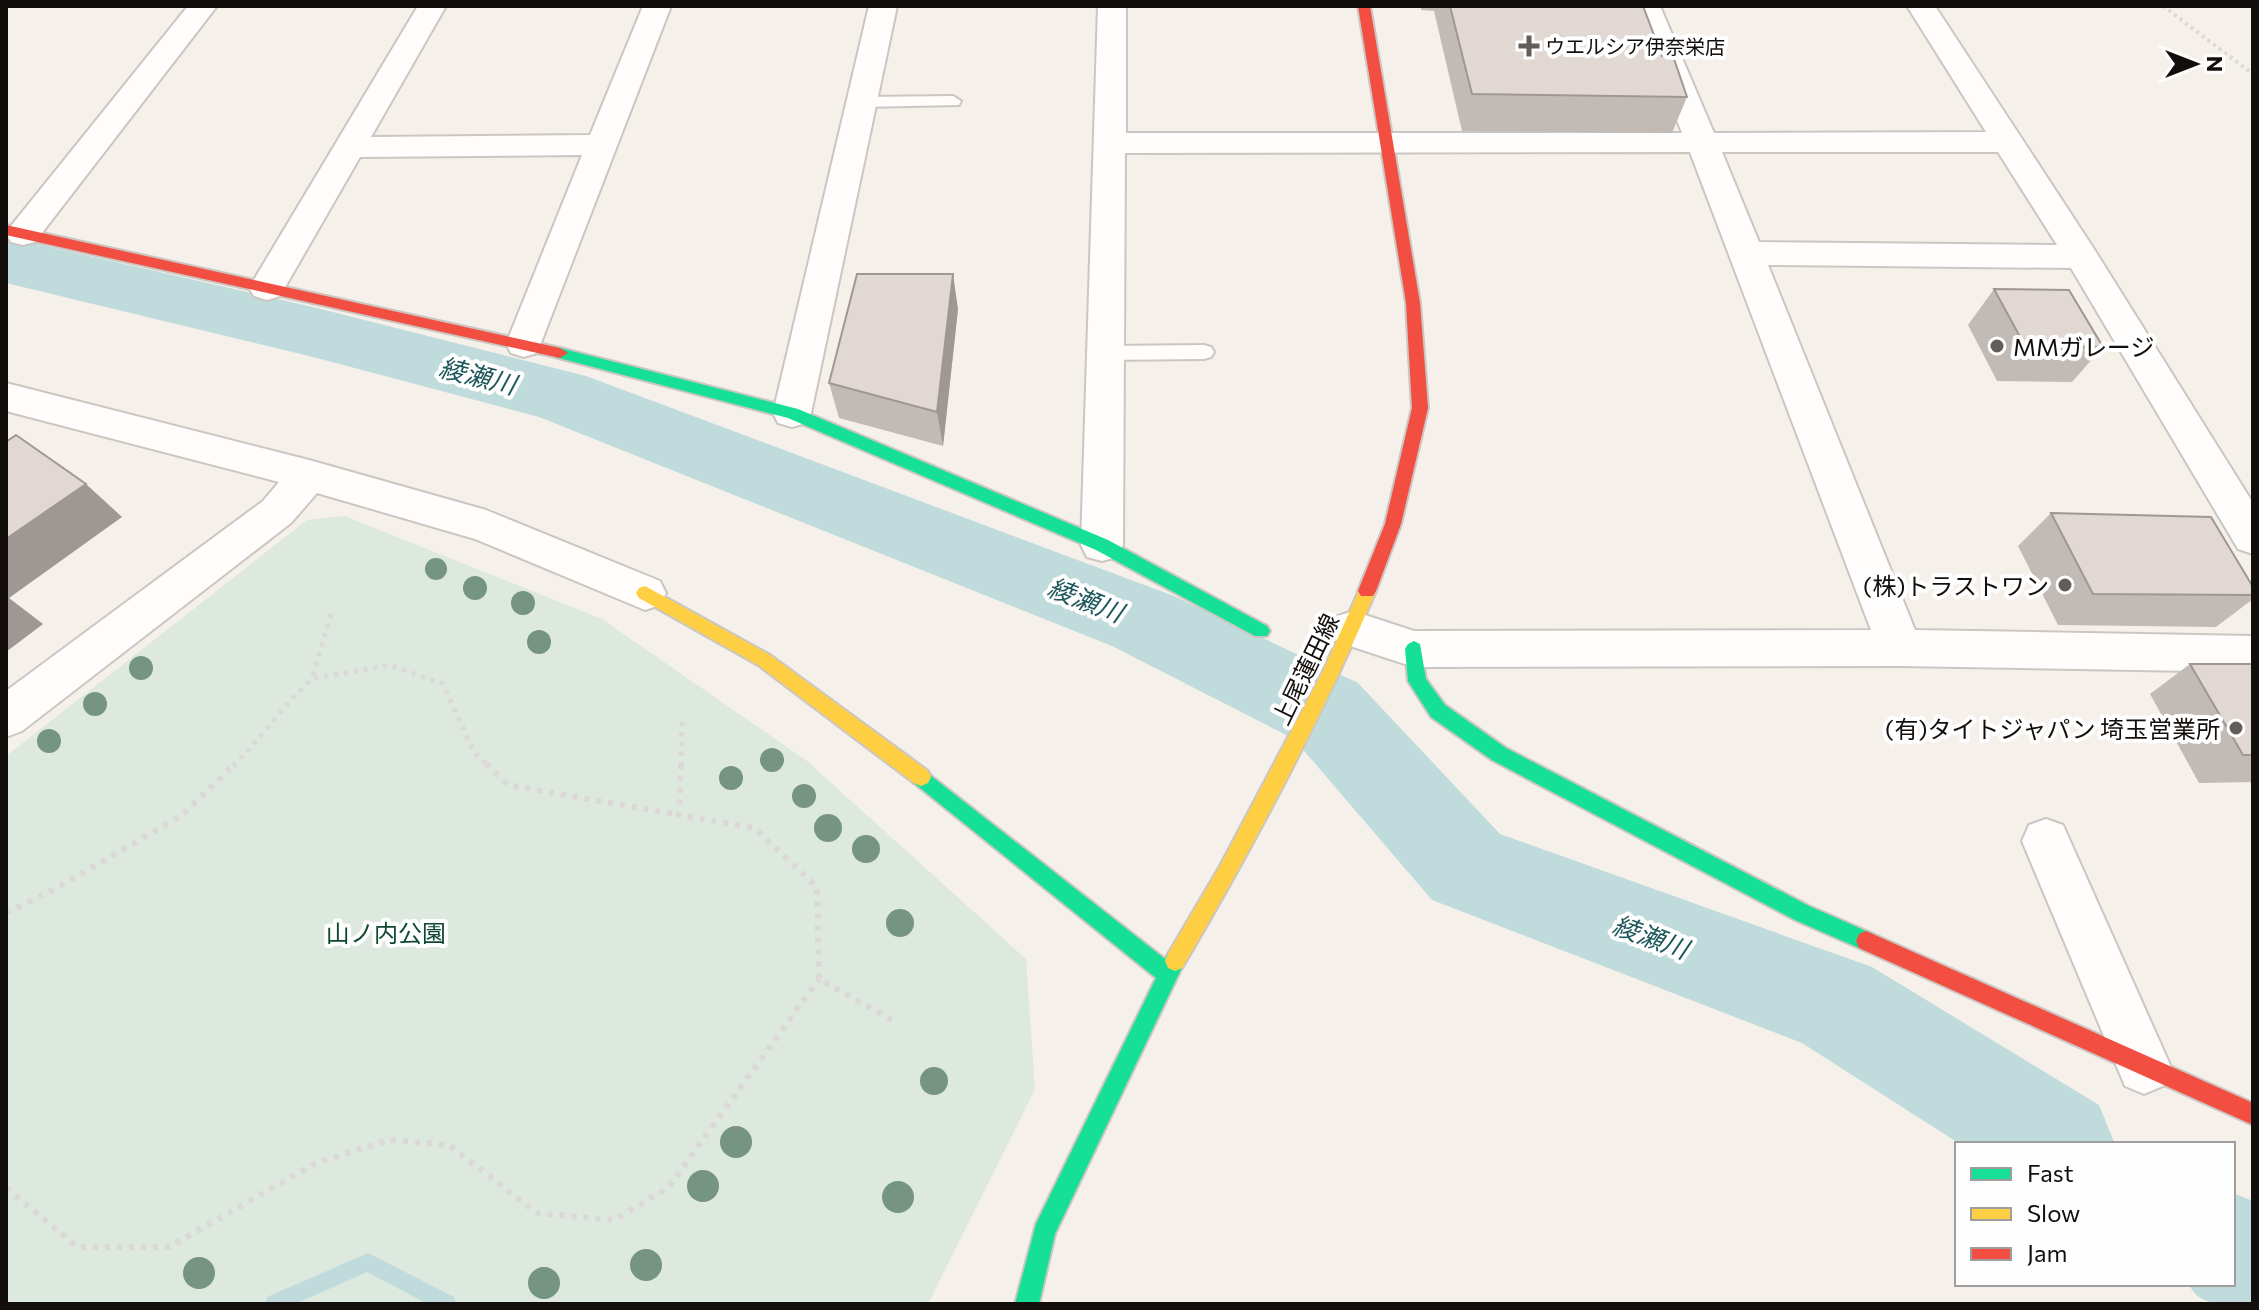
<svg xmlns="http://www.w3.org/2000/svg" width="2259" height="1310" font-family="Commissioner,'Noto Sans JP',sans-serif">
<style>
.green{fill:#dde8de}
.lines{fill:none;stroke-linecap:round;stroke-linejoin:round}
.stream{fill:#c0dbdb;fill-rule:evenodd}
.river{fill:#c0dbdb;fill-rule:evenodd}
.lane-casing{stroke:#cbc6c2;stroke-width:4}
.street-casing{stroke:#cbc6c2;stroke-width:4}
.fast-casing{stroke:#cbc6c2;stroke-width:4}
.slow-casing{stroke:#cbc6c2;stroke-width:4}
.jam-casing{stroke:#cbc6c2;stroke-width:4}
.path-far2{stroke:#dbd8d6;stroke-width:4;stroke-dasharray:3 4;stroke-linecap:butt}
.path-far1{stroke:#dbd8d6;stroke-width:5;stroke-dasharray:4 6;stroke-linecap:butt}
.path{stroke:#dbd8d6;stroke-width:6;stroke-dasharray:5 7;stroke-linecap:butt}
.lane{fill:#fefdfc;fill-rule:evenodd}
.street{fill:#fefdfc;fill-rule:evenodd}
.fast{fill:#16e098;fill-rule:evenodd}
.slow{fill:#ffcf43;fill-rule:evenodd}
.jam{fill:#f24e42;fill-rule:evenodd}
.tree{fill:#759484}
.wall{fill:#c2bab5}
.shaded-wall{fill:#9e9794}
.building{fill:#e2d8d3;stroke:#9e9794;stroke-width:2}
.poi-dot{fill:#625d59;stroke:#fefefe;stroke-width:3}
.labels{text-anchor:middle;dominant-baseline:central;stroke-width:8;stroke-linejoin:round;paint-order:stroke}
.far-poi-label{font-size:20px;fill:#120e0b;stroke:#fefefe;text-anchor:start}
.poi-label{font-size:24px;fill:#120e0b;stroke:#fefefe;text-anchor:end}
.street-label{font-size:24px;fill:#120e0b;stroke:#fefefe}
.park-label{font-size:24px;fill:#0c4930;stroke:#fefefe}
.water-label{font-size:26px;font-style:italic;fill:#1f585b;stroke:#fefefe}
</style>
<rect width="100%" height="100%" fill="#f6f0ea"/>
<path class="green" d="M345 516 602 619 807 761 1026 959 1035 1089 928 1304H6V756L307 520Z"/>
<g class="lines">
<path class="stream" d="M368 1253 454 1297 456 1304H428L367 1272 295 1304H265L267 1297Z"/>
<g class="river">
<path d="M6 237 317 308 586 376 1174 596 1358 683 1500 834 1872 967 2099 1105 2115 1144H1960L1802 1043 1432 900 1294 739 1112 646 539 417 317 358 6 283Z"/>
<path d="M2233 1193 2253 1201V1304C2231 1304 2199 1309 2189 1284H2233Z"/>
</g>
<g class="lane-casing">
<g id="lane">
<path d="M953 96 961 101 959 105 862 107 854 102 862 97Z"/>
<path d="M1204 345 1211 347 1214 352 1211 357 1204 359 1105 360 1098 358 1095 353 1098 348 1105 346Z"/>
</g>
</g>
<g class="street-casing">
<g id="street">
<path d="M188 6H217L35 242 23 245 11 242 6 234 11 226Z"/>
<path d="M418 6H446L371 137 590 135 643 6H671L537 353 524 357 511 353 506 344 582 155 360 157 280 296 267 300 254 296 249 288Z"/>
<path d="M869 6H897L811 413 806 423 792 427 778 423 773 413Z"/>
<path d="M1098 6H1126V133H1682L1632 6H1660L1714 133 1986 132 1907 6H1935L2094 249 2253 503V554L2238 549 2071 268 1768 265 1915 630 2253 636V672L1900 666 1414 667 1338 642 1331 629 1338 616 1353 611 1414 631 1871 630 1690 152 1125 153 1123 545 1117 557 1102 561 1087 557 1081 545ZM1722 152H1998L2057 245 1759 242Z"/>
<path d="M6 383 309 460 486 510 660 581 666 593 660 605 645 610 475 539 317 493 291 523 22 731 6 737V691L263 501 279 482 6 411Z"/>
<path d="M2046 819 2063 825 2171 1067 2163 1086 2144 1094 2125 1086 2022 841 2029 825Z"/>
</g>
</g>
<g class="fast-casing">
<g id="fast">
<path d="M560 348 798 409 1108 540 1267 626 1270 631 1267 636H1255L1096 550 788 418 555 357 552 353Z"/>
<path d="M1414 641 1420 644 1426 679 1445 705 1506 748 1809 906 1873 934 1876 941 1873 948 1866 951 1795 920 1492 760 1431 717 1408 681 1405 649 1408 644Z"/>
<path d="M921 768 1165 959 1168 954 1175 951 1182 954 1185 961 1055 1234 1039 1304H1015L1036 1224 1156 978 914 783 911 777 914 771Z"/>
</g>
</g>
<g class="slow-casing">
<g id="slow">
<path d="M1367 584 1373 586 1376 591C1320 721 1254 846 1182 968L1175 971 1168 968 1165 961 1168 954 1220 866 1324 669 1361 586Z"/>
<path d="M645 586 770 655 928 771 931 777 928 783 921 786 914 783 758 665 639 598 636 593 639 588Z"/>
</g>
</g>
<g class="jam-casing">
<g id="jam">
<path d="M1358 6H1370L1420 303 1428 408 1401 524 1376 591 1373 596H1361L1358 591 1385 524 1412 408 1406 303Z"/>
<path d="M6 225 560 348 568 353 560 358 6 235Z"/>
<path d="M1866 931 2253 1103V1125L1859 948 1856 941 1859 934Z"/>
</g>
</g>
<path class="path-far2" d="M2163 6 2253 74"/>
<g class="path-far1">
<path d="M331 614 312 679 390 665 443 684 474 752 488 766"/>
<path d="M233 766C262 738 283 705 312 679"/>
<path d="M681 766 682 722"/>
</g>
<g class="path">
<path d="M486 764 508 785 679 815"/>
<path d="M681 764 679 815 754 828 817 887 819 979 892 1020"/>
<path d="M6 913 55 889 181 816 235 764"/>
<path d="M6 1188 78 1247H169L316 1163 389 1140 449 1145 537 1213 614 1220 668 1188 819 979"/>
</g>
<use href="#lane" class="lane"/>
<use href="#street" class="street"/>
<use href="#fast" class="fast"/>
<use href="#slow" class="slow"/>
<use href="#jam" class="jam"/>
</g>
<g class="tree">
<circle cx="436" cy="569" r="11"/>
<circle cx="475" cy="588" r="12"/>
<circle cx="523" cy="603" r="12"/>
<circle cx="539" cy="642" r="12"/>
<circle cx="141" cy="668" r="12"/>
<circle cx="95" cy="704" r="12"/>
<circle cx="49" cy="741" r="12"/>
<circle cx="772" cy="760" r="12"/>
<circle cx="731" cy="778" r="12"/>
<circle cx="804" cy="796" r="12"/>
<circle cx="828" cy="828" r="14"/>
<circle cx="866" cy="849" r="14"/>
<circle cx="900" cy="923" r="14"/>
<circle cx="934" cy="1081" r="14"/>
<circle cx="736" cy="1142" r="16"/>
<circle cx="703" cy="1186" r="16"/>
<circle cx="898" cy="1197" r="16"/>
<circle cx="646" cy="1265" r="16"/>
<circle cx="199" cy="1273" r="16"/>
<circle cx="544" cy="1283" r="16"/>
</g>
<g class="wall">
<path d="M1421 6H1643L1662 56 1687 97 1672 133 1462 131 1434 11 1421 10Z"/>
<path d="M1994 289 2103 347 2072 382 1997 381 1968 325Z"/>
<path d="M958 309 943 446 839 418 829 383Z"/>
<path d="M2051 513 2253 587V599L2216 627 2058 625 2018 546Z"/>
<path d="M2190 664H2253V782L2199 783 2150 694Z"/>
</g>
<g class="shaded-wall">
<path d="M953 274 958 309 943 446 937 412Z"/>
<path d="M86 484 122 517 9 598 43 624 6 652V539Z"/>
</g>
<g class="building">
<path d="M1450 6H1643L1662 56H1673L1687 97 1472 94Z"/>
<path d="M857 274H953L937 412 829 383Z"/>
<path d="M1994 289 2069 290 2103 347 2025 346Z"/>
<path d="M16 435 86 484 6 539V442Z"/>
<path d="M2051 513 2211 517 2253 587V595L2093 594Z"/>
<path d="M2190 664H2253V755H2243Z"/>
</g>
<g class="poi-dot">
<path d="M1525 34h8v8h8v8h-8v8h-8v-8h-8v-8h8z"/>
<circle cx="1997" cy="346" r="8"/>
<circle cx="2065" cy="585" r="8"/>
<circle cx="2236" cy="728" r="8"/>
</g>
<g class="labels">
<g class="far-poi-label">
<text x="1545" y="46">ウエルシア伊奈栄店</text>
</g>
<g class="poi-label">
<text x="2013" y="346" text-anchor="start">MMガレージ</text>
<text x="2049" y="585">(株)トラストワン</text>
<text x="2220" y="728">(有)タイトジャパン 埼玉営業所</text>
</g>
<g class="street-label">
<text transform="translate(1305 669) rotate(-64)">上尾蓮田線</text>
</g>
<g class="park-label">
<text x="386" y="932">山ノ内公園</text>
</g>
<g class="water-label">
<text transform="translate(478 375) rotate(14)">綾瀬川</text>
<text transform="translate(1086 599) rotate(21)">綾瀬川</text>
<text transform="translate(1651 936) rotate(20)">綾瀬川</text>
</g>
</g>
<rect width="2259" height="1310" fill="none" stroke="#120e0b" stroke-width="16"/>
<rect x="1955" y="1142" width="280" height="144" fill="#fefefe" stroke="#a09e9d" stroke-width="2"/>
<rect x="1971" y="1168" width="40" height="12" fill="#16e098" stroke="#a09e9d" stroke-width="2"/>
<text x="2027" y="1182" font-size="24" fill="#120e0b">Fast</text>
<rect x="1971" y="1208" width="40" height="12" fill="#ffcf43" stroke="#a09e9d" stroke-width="2"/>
<text x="2027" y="1222" font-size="24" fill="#120e0b">Slow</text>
<rect x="1971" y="1248" width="40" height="12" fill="#f24e42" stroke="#a09e9d" stroke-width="2"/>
<text x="2027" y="1262" font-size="24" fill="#120e0b">Jam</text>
<g transform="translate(2195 64) rotate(90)" stroke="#fefefe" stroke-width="6" paint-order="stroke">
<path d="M0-6L14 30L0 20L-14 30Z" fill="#120e0b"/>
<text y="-12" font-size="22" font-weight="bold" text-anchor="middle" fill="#120e0b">N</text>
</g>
</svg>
